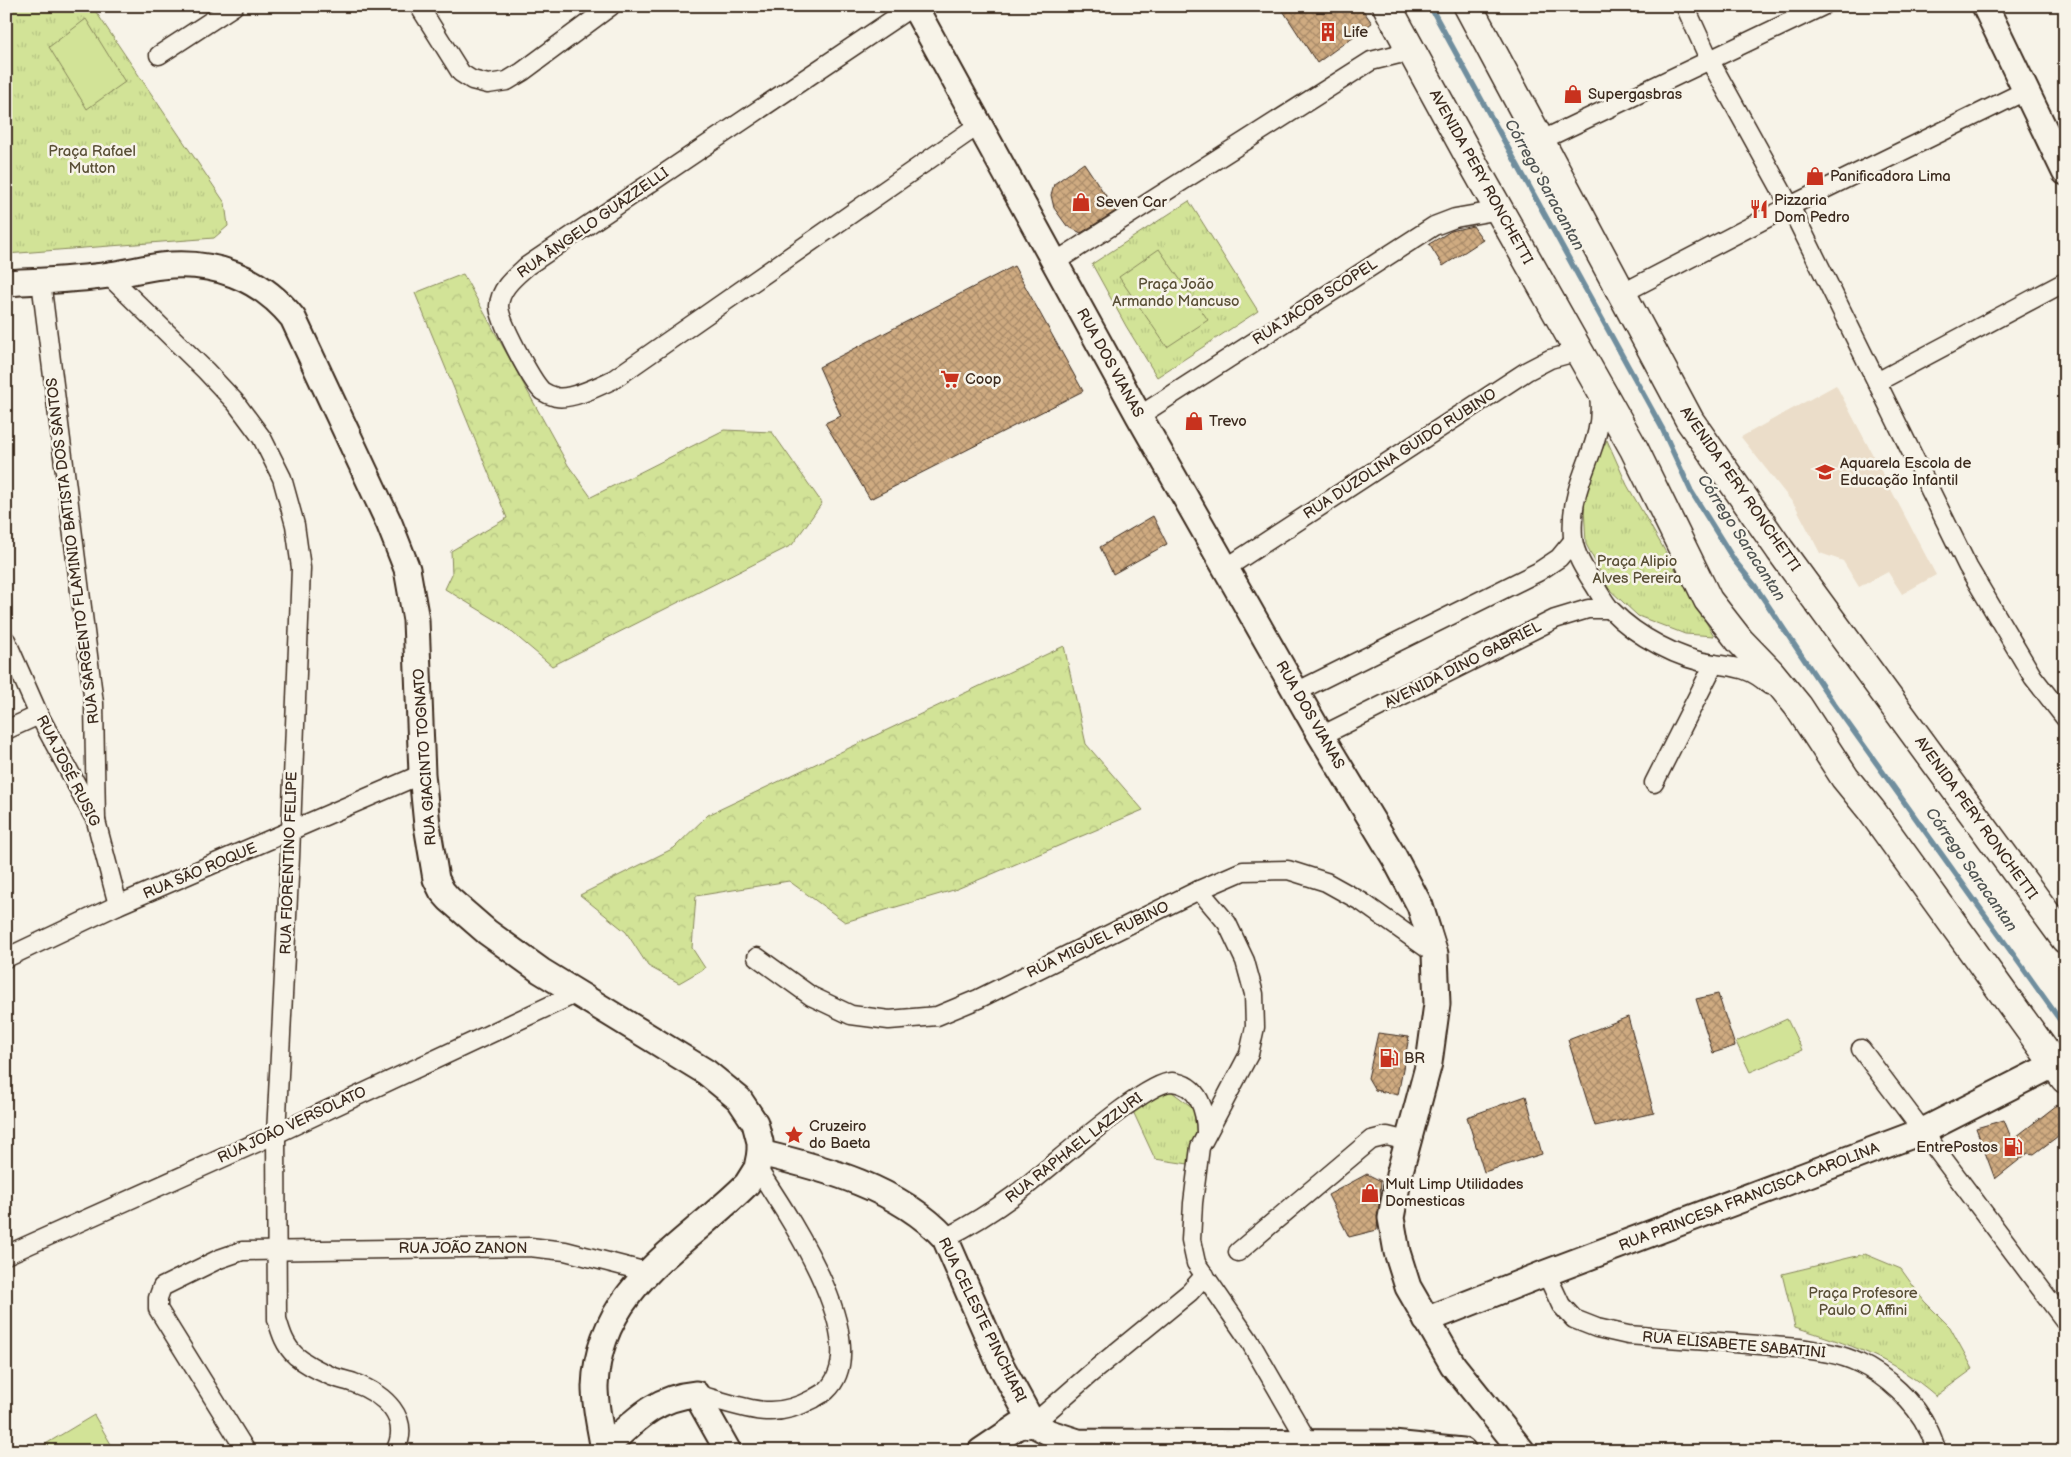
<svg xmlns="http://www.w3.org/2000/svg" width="2071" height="1457" font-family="'Balsamiq Sans',sans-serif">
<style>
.built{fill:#ebddc9}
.grass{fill:url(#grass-tufts);stroke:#86865a}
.forest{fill:url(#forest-crowns);stroke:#86865a}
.garden{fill:#d2e397;stroke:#86865a}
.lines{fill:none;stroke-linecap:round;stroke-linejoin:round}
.stream{stroke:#6f8e9e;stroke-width:5.5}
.building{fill:url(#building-cross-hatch);stroke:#3b2a1e}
.street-casing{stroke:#3b2a1e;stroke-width:21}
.secondary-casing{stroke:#3b2a1e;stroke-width:29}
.primary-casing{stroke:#3b2a1e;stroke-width:31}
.street{stroke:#f7f3e8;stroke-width:18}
.secondary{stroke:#f7f3e8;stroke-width:25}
.primary{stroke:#f7f3e8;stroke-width:28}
.labels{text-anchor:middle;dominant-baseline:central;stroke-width:5;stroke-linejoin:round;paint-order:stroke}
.poi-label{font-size:15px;fill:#3b2a1e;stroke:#f7f3e8;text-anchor:start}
.park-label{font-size:15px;fill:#594f36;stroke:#f7f3e8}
.street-label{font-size:15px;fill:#3b2a1e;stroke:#f7f3e8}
.water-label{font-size:16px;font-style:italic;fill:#505453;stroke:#f7f3e8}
</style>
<defs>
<pattern id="grass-tufts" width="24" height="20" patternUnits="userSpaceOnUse" patternTransform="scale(1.25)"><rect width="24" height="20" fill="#d2e397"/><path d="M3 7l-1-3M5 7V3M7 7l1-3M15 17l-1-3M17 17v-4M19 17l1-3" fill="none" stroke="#b5c382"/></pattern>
<pattern id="forest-crowns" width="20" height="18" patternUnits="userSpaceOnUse" patternTransform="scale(1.25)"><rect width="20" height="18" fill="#d2e397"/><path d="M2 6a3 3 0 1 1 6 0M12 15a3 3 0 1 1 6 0" fill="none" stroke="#b5c382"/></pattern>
<pattern id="building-cross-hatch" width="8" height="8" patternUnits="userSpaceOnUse" patternTransform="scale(1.25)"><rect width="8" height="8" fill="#cfab81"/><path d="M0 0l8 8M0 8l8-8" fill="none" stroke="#a98b69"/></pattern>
</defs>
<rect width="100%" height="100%" fill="#f7f3e8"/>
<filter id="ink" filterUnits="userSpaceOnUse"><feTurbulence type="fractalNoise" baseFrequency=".02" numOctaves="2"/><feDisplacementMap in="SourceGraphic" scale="10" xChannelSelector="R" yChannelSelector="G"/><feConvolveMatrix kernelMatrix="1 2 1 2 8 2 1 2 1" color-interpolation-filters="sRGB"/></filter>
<g filter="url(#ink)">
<path class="built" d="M1836 385 1936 575 1902 594 1888 572 1859 587 1843 561 1820 553 1796 507 1741 437Z"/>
<g class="grass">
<path d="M6 6H92L225 203 228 226 214 238 6 254Z"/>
<path d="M1189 201 1258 311 1157 377 1126 326 1092 264Z"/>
<path d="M1607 440 1627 485 1714 636 1685 634 1638 616 1609 589 1586 544 1583 487Z"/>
<path d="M1168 1089 1196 1110 1200 1144 1195 1165 1155 1159 1131 1107Z"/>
<path d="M1865 1254 1901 1269 1924 1301 1950 1327 1973 1369 1936 1396C1893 1358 1848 1344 1795 1327L1782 1274Z"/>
</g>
<g class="forest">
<path d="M463 274 568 465 591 497 724 430 772 432 822 503 792 545 552 666 501 623 445 589 452 574 451 551 507 518 415 293Z"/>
<path d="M1064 646 1086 744 1143 810 957 889 845 922 789 881 696 896 692 948 705 968 679 983 648 966 626 932 580 895 674 848 708 815Z"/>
</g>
<g class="garden">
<path d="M86 19 125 82 87 109 49 47Z"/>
<path d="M1159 249 1208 320 1167 347 1119 277Z"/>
<path d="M1787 1019 1802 1050 1750 1072 1736 1042Z"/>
<path d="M94 1415 115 1451H34Z"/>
</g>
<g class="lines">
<path class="stream" d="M1430 6 1662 428 1691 491 1734 560 1755 586 1832 701 2065 1027"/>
</g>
<g class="building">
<path d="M1280 6H1360L1372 23 1317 63Z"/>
<path d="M1084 163 1116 211 1081 233 1067 226 1054 208 1051 195 1054 184Z"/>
<path d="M1473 226 1483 240 1443 266 1429 244 1451 231Z"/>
<path d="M1014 266 1083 391 870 499 825 423 841 416 819 367Z"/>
<path d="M1153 516 1167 544 1113 574 1100 547Z"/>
<path d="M1718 994 1735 1046 1713 1053 1696 999Z"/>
<path d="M1628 1017 1654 1113 1595 1126 1568 1040Z"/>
<path d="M1378 1033 1409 1037 1398 1095 1375 1090 1368 1078Z"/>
<path d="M1526 1096 1542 1154 1484 1172 1467 1117Z"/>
<path d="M2057 1105 2065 1115V1131L2034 1154 2028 1153 1995 1179 1976 1128 2004 1120 2012 1140Z"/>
<path d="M1367 1174 1381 1181 1377 1230 1349 1237 1328 1195Z"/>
</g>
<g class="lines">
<g class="street-casing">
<g id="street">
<path d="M419 6 461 73 472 80 488 84 507 81 522 72 611 6"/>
<path d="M913 6 527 266C515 277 500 288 499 306 499 320 531 380 542 391 545 393 552 396 556 397 572 400 599 386 614 379L980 124"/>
<path d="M1685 6 1710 61 1790 206 1968 567 2033 677 2065 718"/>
<path d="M159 55 234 6"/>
<path d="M1540 141 1823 6"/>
<path d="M1055 262 1371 61 1399 54 1414 55"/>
<path d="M108 275 206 371 236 403 262 438 282 478 295 525 301 568 290 857 276 1134 277 1319C281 1333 285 1346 296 1356 306 1364 317 1370 329 1375 337 1379 346 1380 354 1383 384 1394 412 1418 395 1451"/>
<path d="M41 281 94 703 96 821"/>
<path d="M1621 294 1790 206 2025 91"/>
<path d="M1877 382 2065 282"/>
<path d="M1599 395C1604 435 1587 456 1577 493 1573 507 1572 523 1573 538 1574 554 1586 572 1595 586 1600 594 1605 604 1612 611 1636 636 1680 660 1714 664 1737 667 1752 669 1769 685"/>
<path d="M1139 416 1434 226 1455 218 1500 210"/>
<path d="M1226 568 1527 371 1550 359 1579 351"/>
<path d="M6 640 39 715 96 821 118 905"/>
<path d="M1296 692 1538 572 1559 558 1573 541"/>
<path d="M6 730 39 715"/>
<path d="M1321 736 1555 619 1588 609H1610"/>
<path d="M1654 783 1714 664"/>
<path d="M1199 890 1227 923 1245 961 1254 994 1255 1027 1249 1054 1200 1147 1193 1203 1191 1240 1196 1263 1249 1340 1308 1442"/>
<path d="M757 957 811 996 851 1015 889 1020 937 1016 978 999 1199 890 1243 871 1288 870 1326 882 1362 902 1435 954"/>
<path d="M6 958 118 905 422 774"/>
<path d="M1861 1049 2065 1321"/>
<path d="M945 1238C971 1225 993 1211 1016 1194 1044 1174 1145 1081 1172 1082 1199 1084 1206 1111 1206 1133"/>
<path d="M1238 1252 1371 1140 1387 1136 1407 1141"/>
<path d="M6 1255 276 1134 577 993"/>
<path d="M1546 1273 1561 1305 1574 1319 1597 1328 1628 1335 1799 1348C1820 1351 1841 1354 1859 1363 1885 1375 1916 1403 1928 1429 1932 1436 1934 1444 1937 1451"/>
<path d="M696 1394C714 1399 749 1411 766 1411 783 1412 798 1407 813 1399 817 1396 822 1394 826 1391 877 1344 785 1211 757 1168"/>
<path d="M1033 1424 1091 1373 1190 1292 1205 1275"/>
<path d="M246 1451 158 1309V1298L162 1287 219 1259 242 1251 530 1247 565 1251 647 1272"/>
</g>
</g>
<g class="secondary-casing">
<g id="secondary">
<path d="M914 6 1139 416 1321 736 1394 857 1420 906 1435 954 1437 1004 1429 1063 1399 1175 1391 1218 1397 1252 1408 1287 1453 1365 1522 1451"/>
<path d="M1985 6 2065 172"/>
<path d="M6 283C40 281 75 280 109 275 126 273 144 268 161 266 213 260 260 277 293 318L389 523 407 569 416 620 422 774 427 825 436 879 442 891 449 899 487 932 541 971 706 1072 739 1099 755 1123 760 1142V1153L757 1168 747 1184C685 1246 598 1288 595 1387 595 1408 601 1430 604 1451"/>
<path d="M760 1153C824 1168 899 1188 945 1238L999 1362 1033 1424"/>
<path d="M1426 1320 1546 1273 1923 1131 2053 1065 2065 1057"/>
<path d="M1033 1424 1050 1433 1078 1442 1383 1443 1463 1451"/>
<path d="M604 1449C634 1422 653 1398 696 1394L728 1451"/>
<path d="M981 1451 1018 1426 1033 1424"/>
</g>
</g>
<g class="primary-casing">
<g id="primary">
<path d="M1387 6 1476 169 1634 449 1708 600 1740 641 1771 673 1798 706 1845 778 1871 810 2065 1079"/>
<path d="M1468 6 1690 421 1780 550 2065 939"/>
</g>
</g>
<use href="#street" class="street"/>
<use href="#secondary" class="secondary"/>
<use href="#primary" class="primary"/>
</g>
</g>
<defs>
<g id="building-bare" transform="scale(1.5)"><path d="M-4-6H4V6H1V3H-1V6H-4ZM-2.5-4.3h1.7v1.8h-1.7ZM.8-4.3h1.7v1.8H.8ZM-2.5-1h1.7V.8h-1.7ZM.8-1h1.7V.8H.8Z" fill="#c8321e" stroke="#f7f3e8" stroke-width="2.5" paint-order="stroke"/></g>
<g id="shop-bare" transform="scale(1.5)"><path d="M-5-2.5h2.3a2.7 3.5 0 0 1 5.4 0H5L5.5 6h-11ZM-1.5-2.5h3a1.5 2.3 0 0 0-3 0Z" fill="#c8321e" stroke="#f7f3e8" stroke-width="2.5" paint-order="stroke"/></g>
<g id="restaurant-bare" transform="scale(1.5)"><path d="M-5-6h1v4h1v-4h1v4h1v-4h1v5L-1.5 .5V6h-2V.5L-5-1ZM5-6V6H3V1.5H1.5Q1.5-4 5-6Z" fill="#c8321e" stroke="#f7f3e8" stroke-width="2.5" paint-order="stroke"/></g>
<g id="supermarket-bare" transform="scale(1.5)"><path d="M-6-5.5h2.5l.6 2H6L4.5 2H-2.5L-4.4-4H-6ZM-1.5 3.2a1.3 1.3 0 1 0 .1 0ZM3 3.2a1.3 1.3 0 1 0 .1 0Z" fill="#c8321e" stroke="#f7f3e8" stroke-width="2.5" paint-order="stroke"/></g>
<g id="school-bare" transform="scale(1.5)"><path d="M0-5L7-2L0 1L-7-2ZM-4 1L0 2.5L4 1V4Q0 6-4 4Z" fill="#c8321e" stroke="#f7f3e8" stroke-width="2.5" paint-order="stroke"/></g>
<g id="fuel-bare" transform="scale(1.5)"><path d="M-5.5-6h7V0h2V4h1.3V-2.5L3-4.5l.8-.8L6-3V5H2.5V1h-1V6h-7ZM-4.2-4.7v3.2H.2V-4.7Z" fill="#c8321e" stroke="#f7f3e8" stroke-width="2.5" paint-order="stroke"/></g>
<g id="sight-bare" transform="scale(1.5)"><path d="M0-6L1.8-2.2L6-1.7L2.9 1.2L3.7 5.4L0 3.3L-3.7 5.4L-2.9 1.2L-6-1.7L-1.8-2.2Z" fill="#c8321e" stroke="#f7f3e8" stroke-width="2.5" paint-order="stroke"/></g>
</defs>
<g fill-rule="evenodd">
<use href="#building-bare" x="1328" y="32"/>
<use href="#shop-bare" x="1573" y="94"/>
<use href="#shop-bare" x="1815" y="176"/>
<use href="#shop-bare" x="1081" y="202"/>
<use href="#restaurant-bare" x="1759" y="209"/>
<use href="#supermarket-bare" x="950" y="379"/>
<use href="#shop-bare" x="1194" y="421"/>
<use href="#school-bare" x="1825" y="472"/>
<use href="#fuel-bare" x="1389" y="1058"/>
<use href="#sight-bare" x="794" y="1135"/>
<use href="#fuel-bare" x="2013" y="1147"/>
<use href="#shop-bare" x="1370" y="1193"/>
</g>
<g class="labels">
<g class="poi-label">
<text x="1343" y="32">Life</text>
<text x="1588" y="94">Supergasbras</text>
<text x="1830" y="176">Panificadora Lima</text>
<text x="1774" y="200">Pizzaria<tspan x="1774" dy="17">Dom Pedro</tspan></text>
<text x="1096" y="202">Seven Car</text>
<text x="965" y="379">Coop</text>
<text x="1209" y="421">Trevo</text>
<text x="1840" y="463">Aquarela Escola de<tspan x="1840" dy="17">Educação Infantil</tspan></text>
<text x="1404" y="1058">BR</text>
<text x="809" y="1126">Cruzeiro<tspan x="809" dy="17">do Baeta</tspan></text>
<text x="1998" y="1147" text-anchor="end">EntrePostos</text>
<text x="1385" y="1184">Mult Limp Utilidades<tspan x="1385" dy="17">Domesticas</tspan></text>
</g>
<g class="park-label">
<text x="92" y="151">Praça Rafael<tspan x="92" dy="17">Mutton</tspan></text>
<text x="1176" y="284">Praça João<tspan x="1176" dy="17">Armando Mancuso</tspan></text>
<text x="1637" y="561">Praça Alipio<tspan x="1637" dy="17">Alves Pereira</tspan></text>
<text x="1863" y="1293">Praça Profesore<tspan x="1863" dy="17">Paulo O Affini</tspan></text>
</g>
<g class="street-label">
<text transform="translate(1481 177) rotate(61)">AVENIDA PERY RONCHETTI</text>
<text transform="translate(593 223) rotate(-35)">RUA ÂNGELO GUAZZELLI</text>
<text transform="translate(1315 302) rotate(-33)">RUA JACOB SCOPEL</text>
<text transform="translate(1110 363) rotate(61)">RUA DOS VIANAS</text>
<text transform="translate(1400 454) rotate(-33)">RUA DUZOLINA GUIDO RUBINO</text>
<text transform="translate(1740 489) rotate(55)">AVENIDA PERY RONCHETTI</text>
<text transform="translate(73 551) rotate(-97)">RUA SARGENTO FLAMINIO BATISTA DOS SANTOS</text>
<text transform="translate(1463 665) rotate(-27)">AVENIDA DINO GABRIEL</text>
<text transform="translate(1310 715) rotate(60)">RUA DOS VIANAS</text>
<text transform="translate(425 757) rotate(-94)">RUA GIACINTO TOGNATO</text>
<text transform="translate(68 771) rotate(63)">RUA JOSÉ RUSIG</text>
<text transform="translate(1976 818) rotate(54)">AVENIDA PERY RONCHETTI</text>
<text transform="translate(289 863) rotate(-88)">RUA FIORENTINO FELIPE</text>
<text transform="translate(200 871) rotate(-23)">RUA SÃO ROQUE</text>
<text transform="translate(1098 940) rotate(-26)">RUA MIGUEL RUBINO</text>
<text transform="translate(292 1125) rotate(-25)">RUA JOÃO VERSOLATO</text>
<text transform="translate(1074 1148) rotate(-38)">RUA RAPHAEL LAZZURI</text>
<text transform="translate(1749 1197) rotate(-21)">RUA PRINCESA FRANCISCA CAROLINA</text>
<text x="463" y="1248">RUA JOÃO ZANON</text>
<text transform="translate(982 1320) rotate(64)">RUA CELESTE PINCHIARI</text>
<text transform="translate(1734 1345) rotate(5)">RUA ELISABETE SABATINI</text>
</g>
<g class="water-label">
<text transform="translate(1544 185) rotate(61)">Córrego Saracantan</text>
<text transform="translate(1741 538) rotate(57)">Córrego Saracantan</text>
<text transform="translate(1971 870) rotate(55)">Córrego Saracantan</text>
</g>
</g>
<rect width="2071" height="1457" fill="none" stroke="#f7f3e8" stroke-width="25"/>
<rect x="12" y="12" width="2046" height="1432" fill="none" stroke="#3b2a1e" stroke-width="2" filter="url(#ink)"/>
</svg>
